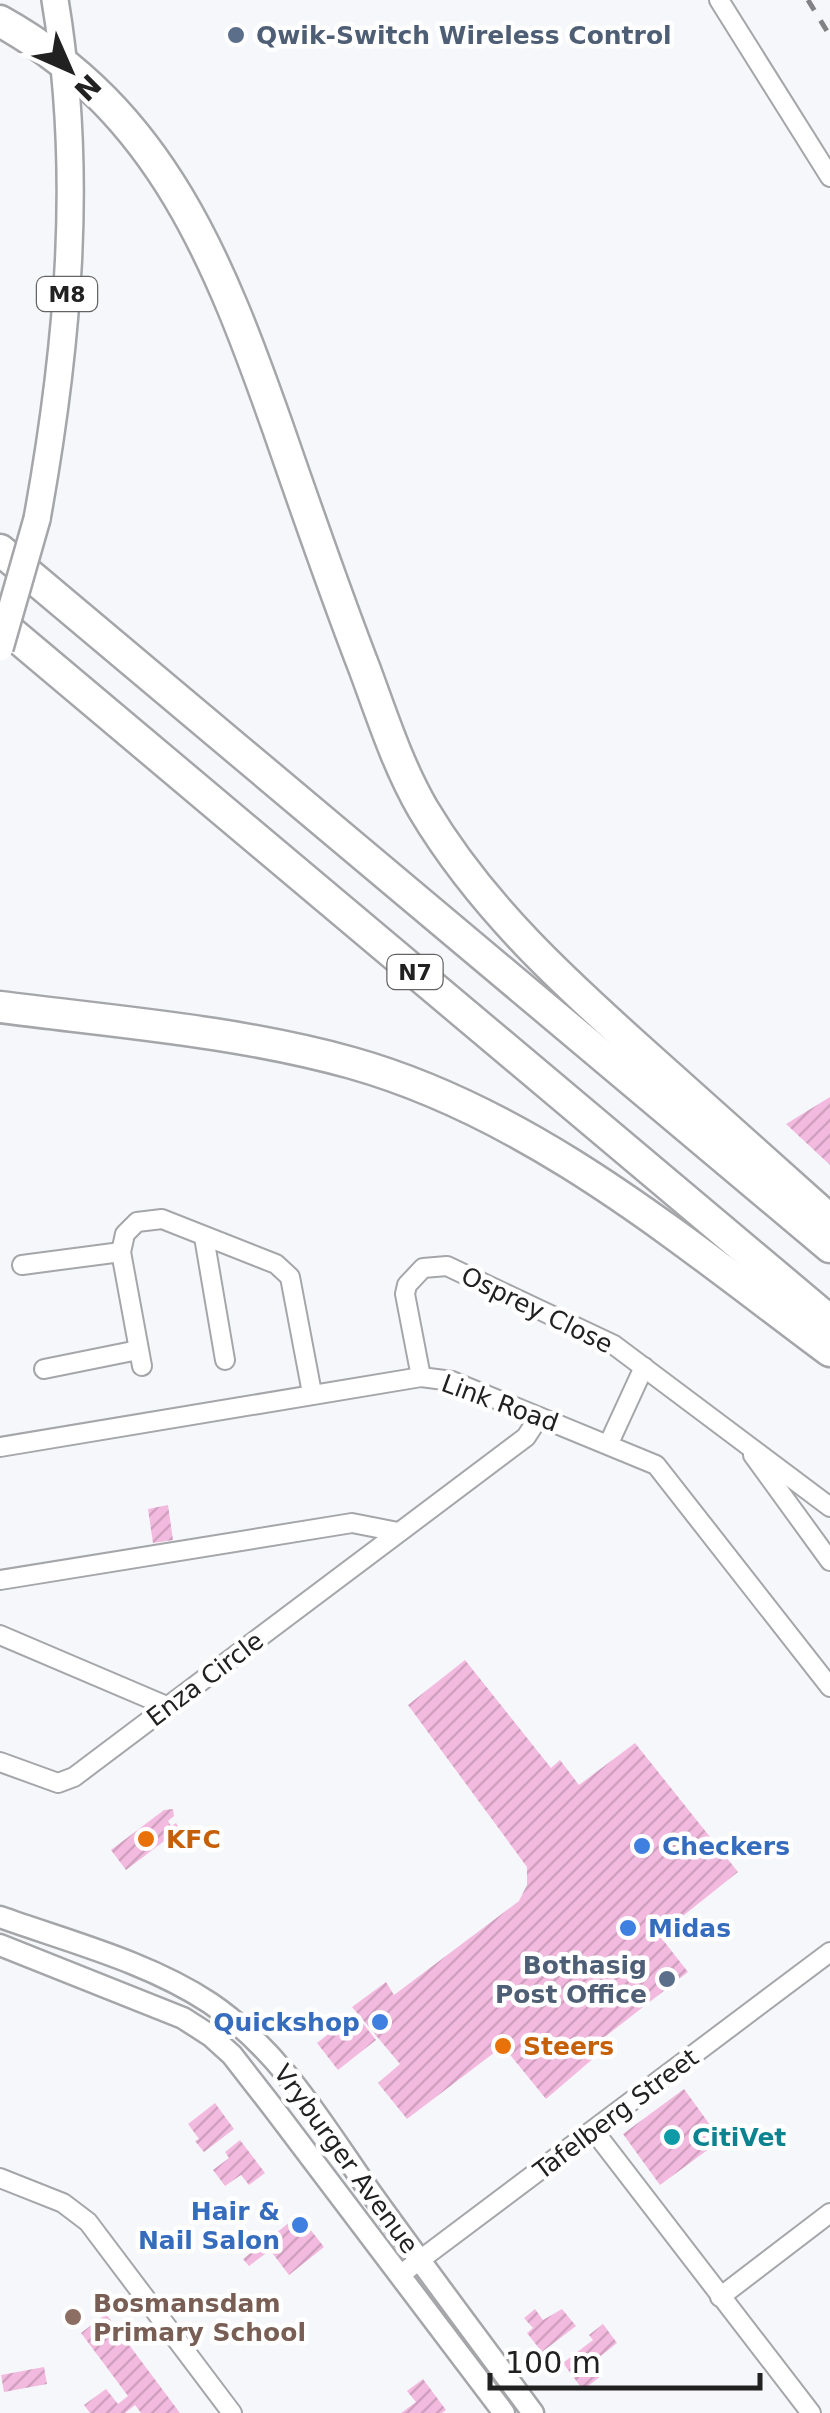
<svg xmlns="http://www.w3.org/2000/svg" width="830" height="2413" font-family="'DejaVu Sans',sans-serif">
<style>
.building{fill:url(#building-hatch)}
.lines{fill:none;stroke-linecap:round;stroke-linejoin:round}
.minor-casing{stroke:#a5a6a9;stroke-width:22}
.tertiary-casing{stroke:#a5a6a9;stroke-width:25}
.primary-casing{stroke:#a5a6a9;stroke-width:30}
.motorway-casing{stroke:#a5a6a9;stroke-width:35}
.minor{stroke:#fff;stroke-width:18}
.tertiary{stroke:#fff;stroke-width:20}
.primary{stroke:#fff;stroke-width:25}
.motorway{stroke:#fff;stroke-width:30}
.rail{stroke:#828284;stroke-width:5;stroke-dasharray:12 12;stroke-linecap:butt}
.primary-bridge-casing{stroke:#a5a6a9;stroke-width:30;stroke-linecap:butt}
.primary-bridge{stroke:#fff;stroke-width:25}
.service-dot{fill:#5c6f8a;stroke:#fff;stroke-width:4}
.food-dot{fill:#e8710a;stroke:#fff;stroke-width:4}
.shop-dot{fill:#3f7fe0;stroke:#fff;stroke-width:4}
.culture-dot{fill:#0f9aa8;stroke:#fff;stroke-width:4}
.education-dot{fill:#8d6e63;stroke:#fff;stroke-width:4}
.labels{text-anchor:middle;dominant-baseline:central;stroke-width:9;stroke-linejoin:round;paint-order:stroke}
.shield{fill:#fff;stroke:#646464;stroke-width:2.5}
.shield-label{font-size:22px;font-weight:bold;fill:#212122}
.service-label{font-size:25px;font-weight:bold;fill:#4e5e75;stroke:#fff;text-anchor:start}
.street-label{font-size:25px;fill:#212122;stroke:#fff}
.food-label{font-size:25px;font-weight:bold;fill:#c56008;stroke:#fff;text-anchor:start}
.shop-label{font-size:25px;font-weight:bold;fill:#366cbe;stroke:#fff;text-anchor:start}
.culture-label{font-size:25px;font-weight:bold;fill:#0d838f;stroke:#fff;text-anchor:start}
.education-label{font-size:25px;font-weight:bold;fill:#785e54;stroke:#fff;text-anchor:start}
</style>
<defs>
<pattern id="building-hatch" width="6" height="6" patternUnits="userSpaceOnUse" patternTransform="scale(2.5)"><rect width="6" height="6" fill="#f3badf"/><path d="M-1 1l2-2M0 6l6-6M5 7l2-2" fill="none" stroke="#d0a0bf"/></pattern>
</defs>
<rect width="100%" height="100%" fill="#f6f7fa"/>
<g class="building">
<path d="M830 1097V1165L786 1124Z"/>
<path d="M168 1505 173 1540 153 1543 148 1509Z"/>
<path d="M465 1660 551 1768 560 1760 579 1785 635 1743 738 1872 659 1935 688 1972 597 2043 602 2051 546 2099 503 2046 407 2119 378 2083 400 2064 352 2007 386 1982 394 1995 519 1901 527 1885V1867L408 1705Z"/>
<path d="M173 1809 174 1816 168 1821 171 1826 176 1823 180 1829 126 1870 111 1850 164 1810Z"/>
<path d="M355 2013 376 2040 338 2070 317 2043Z"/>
<path d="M684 2089 721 2140 660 2185 623 2134Z"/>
<path d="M215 2103 234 2129 204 2152 195 2141 199 2139 188 2124Z"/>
<path d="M240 2140 265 2173 249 2185 241 2175 225 2186 213 2170 229 2158 225 2152Z"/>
<path d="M299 2215 324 2247 289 2275 270 2250 249 2266 243 2259Z"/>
<path d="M535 2309 543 2320 562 2309 576 2326 542 2352 527 2333 533 2328 524 2318Z"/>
<path d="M106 2314 180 2413H141L135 2405 125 2413H90L84 2405 106 2389 118 2404 128 2396 81 2333Z"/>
<path d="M603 2324 617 2343 592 2363 601 2376 583 2390 563 2363 593 2340 589 2335Z"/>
<path d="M44 2367 47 2384 4 2392 1 2375Z"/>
<path d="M423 2379 446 2410 442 2413H401L416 2402 407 2391Z"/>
</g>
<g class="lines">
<g class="minor-casing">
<g id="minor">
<path d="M719 0 830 177"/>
<path d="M204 1237 225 1360"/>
<path d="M22 1265 121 1252"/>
<path d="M142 1366 121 1252 125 1234 137 1222 162 1219 276 1264 290 1277 312 1393"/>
<path d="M44 1369 138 1350"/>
<path d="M421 1377 405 1294 407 1285 423 1268 447 1266 614 1345 830 1507"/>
<path d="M609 1443 644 1367"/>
<path d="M0 1447 421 1377 452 1381 656 1465 830 1687"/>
<path d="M753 1455 830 1561"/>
<path d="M0 1580 352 1523 398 1532"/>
<path d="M0 1635 169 1707"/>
<path d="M0 1762 58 1783 74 1777 526 1437 539 1417"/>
<path d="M594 2131 811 2413"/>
<path d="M0 2178 63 2203 88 2222 232 2413"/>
<path d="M400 2275 830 1952"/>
<path d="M720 2297 830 2213"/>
</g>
</g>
<g class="tertiary-casing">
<g id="tertiary">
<path d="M0 1917C70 1942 148 1962 210 2003 281 2051 323 2125 371 2193 424 2267 479 2340 533 2413"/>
<path d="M0 1945 183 2018 211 2036 232 2055 274 2109 504 2413"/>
</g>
</g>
<g class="primary-casing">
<path id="primary" d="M37 519C68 348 84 173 55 0"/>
</g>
<g class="motorway-casing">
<g id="motorway">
<path d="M0 21C162 111 220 264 278 428 306 509 334 590 365 670 382 716 398 766 423 809 482 908 565 983 650 1059 710 1113 770 1166 830 1220"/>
<path d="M0 550 830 1247"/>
<path d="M0 623 830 1321"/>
<path d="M0 1007C117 1022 237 1031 352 1063 533 1114 682 1241 830 1351"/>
</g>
</g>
<use href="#minor" class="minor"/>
<use href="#tertiary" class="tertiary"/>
<use href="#primary" class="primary"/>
<use href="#motorway" class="motorway"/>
<path class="rail" d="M808 0 830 36"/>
<g class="primary-bridge-casing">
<path id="primary-bridge" d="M0 648 37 519"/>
</g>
<use href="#primary-bridge" class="primary-bridge"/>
</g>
<g class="service-dot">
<circle cx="236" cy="35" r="10"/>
<circle cx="667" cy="1979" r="10"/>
</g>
<g class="food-dot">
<circle cx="146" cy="1839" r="10"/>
<circle cx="503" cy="2046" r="10"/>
</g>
<g class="shop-dot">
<circle cx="642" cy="1846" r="10"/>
<circle cx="628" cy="1928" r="10"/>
<circle cx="380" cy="2022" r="10"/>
<circle cx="300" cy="2225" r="10"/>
</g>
<circle class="culture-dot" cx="672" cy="2137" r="10"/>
<circle class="education-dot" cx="73" cy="2317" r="10"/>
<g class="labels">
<g class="shield">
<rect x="37" y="277" width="60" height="34" rx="8"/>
<rect x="387.5" y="955" width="55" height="34" rx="8"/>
</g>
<g class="shield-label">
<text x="67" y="294">M8</text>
<text x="415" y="972">N7</text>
</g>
<g class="service-label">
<text x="256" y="35">Qwik-Switch Wireless Control</text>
<text x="647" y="1965" text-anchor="end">Bothasig<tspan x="647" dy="29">Post Office</tspan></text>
</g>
<g class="street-label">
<text transform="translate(537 1310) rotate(26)">Osprey Close</text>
<text transform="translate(500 1403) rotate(20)">Link Road</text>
<text transform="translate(205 1679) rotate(-37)">Enza Circle</text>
<text transform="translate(616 2114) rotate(-37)">Tafelberg Street</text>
<text transform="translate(346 2159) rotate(54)">Vryburger Avenue</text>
</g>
<g class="food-label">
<text x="166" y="1839">KFC</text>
<text x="523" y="2046">Steers</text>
</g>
<g class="shop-label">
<text x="662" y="1846">Checkers</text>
<text x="648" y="1928">Midas</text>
<text x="360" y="2022" text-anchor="end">Quickshop</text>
<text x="280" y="2211" text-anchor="end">Hair &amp;<tspan x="280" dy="29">Nail Salon</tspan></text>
</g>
<g class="culture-label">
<text x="692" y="2137">CitiVet</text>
</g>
<g class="education-label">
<text x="93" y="2303">Bosmansdam<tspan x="93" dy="29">Primary School</tspan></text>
</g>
</g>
<g transform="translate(70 70) rotate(135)" stroke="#ffffff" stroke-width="8" paint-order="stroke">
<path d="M0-8L18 38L0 25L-18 38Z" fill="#212122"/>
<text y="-15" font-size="28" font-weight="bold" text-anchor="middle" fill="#212122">N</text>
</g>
<path d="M490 2373v15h270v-15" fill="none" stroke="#212122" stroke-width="5"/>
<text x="505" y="2373" font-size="30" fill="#212122" stroke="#ffffff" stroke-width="8" paint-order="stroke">100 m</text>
</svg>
